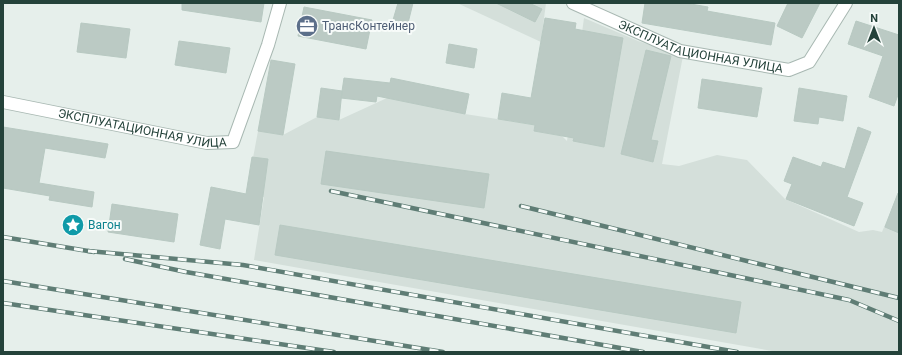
<svg xmlns="http://www.w3.org/2000/svg" width="902" height="355" font-family="Roboto,sans-serif">
<style>
.built{fill:#d4dfda}
.building{fill:#bbcac4;stroke:#b8c9c2}
.lines{fill:none;stroke-linecap:round;stroke-linejoin:round}
.minor-casing{stroke:#a8b8b2;stroke-width:14}
.minor{stroke:#fff;stroke-width:12}
.rail-casing{stroke:#5f7d75;stroke-width:4.5}
.rail{stroke:#f7fbf9;stroke-width:3;stroke-dasharray:9;stroke-linecap:butt}
.labels{text-anchor:middle;dominant-baseline:central;stroke-width:4;stroke-linejoin:round;paint-order:stroke}
.service-label{font-size:12px;fill:#4e5e75;stroke:#f7fbf9;text-anchor:start}
.street-label{font-size:12px;fill:#24423a;stroke:#f7fbf9}
.culture-label{font-size:12px;fill:#0d838f;stroke:#f7fbf9;text-anchor:start}
</style>
<rect width="100%" height="100%" fill="#e6efeb"/>
<g class="built">
<path d="M457 3H546L541 42Z"/>
<path d="M584 18 638 41 683 56 662 164 679 166 717 155 747 160 785 199 859 232 873 230 882 232 899 191V352H778L254 260 264 197H261L250 174 258 131 283 135 317 117 339 120 387 98 465 114 535 125 534 131 562 136 567 141Z"/>
</g>
<g class="building">
<path d="M182 3H264L261 22 182 10Z"/>
<path d="M398 3H413L408 23 393 20Z"/>
<path d="M496 3H529L542 9 535 22Z"/>
<path d="M645 3H685L708 7 707 11 775 23 771 45 642 23Z"/>
<path d="M788 3H820L802 38 777 26Z"/>
<path d="M304 7 372 20 366 49 298 36Z"/>
<path d="M545 18 576 23 575 29 623 38 604 147 573 141 574 138 534 131 535 125 498 119 502 93 531 98Z"/>
<path d="M856 21 899 35V92L894 106 869 97 883 56 848 44Z"/>
<path d="M81 23 130 29 126 58 77 52Z"/>
<path d="M179 41 230 48 226 73 175 65Z"/>
<path d="M449 44 477 49 474 68 446 63Z"/>
<path d="M646 50 671 56 651 140 658 141 653 162 621 154Z"/>
<path d="M271 60 295 64 283 135 258 131Z"/>
<path d="M344 78 390 83 391 78 469 94 465 114 377 96 376 102 341 98Z"/>
<path d="M702 79 762 88 757 117 698 108Z"/>
<path d="M321 88 342 91 339 120 317 117Z"/>
<path d="M799 88 847 96 843 121 819 117 818 124 794 121Z"/>
<path d="M3 127 108 144 105 158 45 148 39 183 94 192 92 207 49 200 50 196 3 188Z"/>
<path d="M858 127 871 132 847 197 863 203 854 226 786 199 792 184 784 181 793 157 821 167 823 162 845 169Z"/>
<path d="M326 151 489 174 484 208 321 184Z"/>
<path d="M252 157 268 159 259 225 225 219 220 249 200 245 211 187 246 194Z"/>
<path d="M898 193H899V233L885 227Z"/>
<path d="M112 204 178 214 174 242 108 232Z"/>
<path d="M280 225 741 302 736 333 275 255Z"/>
</g>
<g class="lines">
<g class="minor-casing">
<g id="minor">
<path id="s1" d="M573 3 680 51 789 70 809 62 846 3"/>
<path id="s2" d="M3 102 207 143 233 142 268 45 280 3"/>
</g>
</g>
<use href="#minor" class="minor"/>
<g class="rail-casing">
<g id="rail">
<path d="M331 191 849 300 899 321"/>
<path d="M521 206 899 298"/>
<path d="M3 237 94 252"/>
<path d="M88 251 243 265 737 352"/>
<path d="M125 259 186 272 643 352"/>
<path d="M3 281 443 352"/>
<path d="M3 303 334 352"/>
</g>
</g>
<use href="#rail" class="rail"/>
</g>
<defs>
<g id="office-disc" transform="scale(1.15)"><circle r="9.5" fill="#5c6f8a" stroke="#f7fbf9"/><path d="M-6-3h4V-5.5h4V-3h4V5H-6ZM-1-4.5V-3h2v-1.5ZM-6 0V1H6V0Z" fill="#fff"/></g>
<g id="sight-disc" transform="scale(1.15)"><circle r="9.5" fill="#0f9aa8" stroke="#f7fbf9"/><path d="M0-6L1.8-2.2L6-1.7L2.9 1.2L3.7 5.4L0 3.3L-3.7 5.4L-2.9 1.2L-6-1.7L-1.8-2.2Z" fill="#fff"/></g>
</defs>
<g fill-rule="evenodd">
<use href="#office-disc" x="307" y="26"/>
<use href="#sight-disc" x="73" y="225"/>
</g>
<g class="labels">
<g class="service-label">
<text x="322" y="26">ТрансКонтейнер</text>
</g>
<g class="street-label">
<text stroke="none"><textPath href="#s1" startOffset="136">ЭКСПЛУАТАЦИОННАЯ УЛИЦА</textPath></text>
<text stroke="none"><textPath href="#s2" startOffset="142">ЭКСПЛУАТАЦИОННАЯ УЛИЦА</textPath></text>
</g>
<g class="culture-label">
<text x="88" y="225">Вагон</text>
</g>
</g>
<rect width="902" height="355" fill="none" stroke="#24423a" stroke-width="8"/>
<g transform="translate(874 28)" stroke="#f7fbf9" stroke-width="3" paint-order="stroke">
<path d="M0-3L7 15L0 10L-7 15Z" fill="#24423a"/>
<text y="-6" font-size="11" font-weight="bold" text-anchor="middle" fill="#24423a">N</text>
</g>
</svg>
